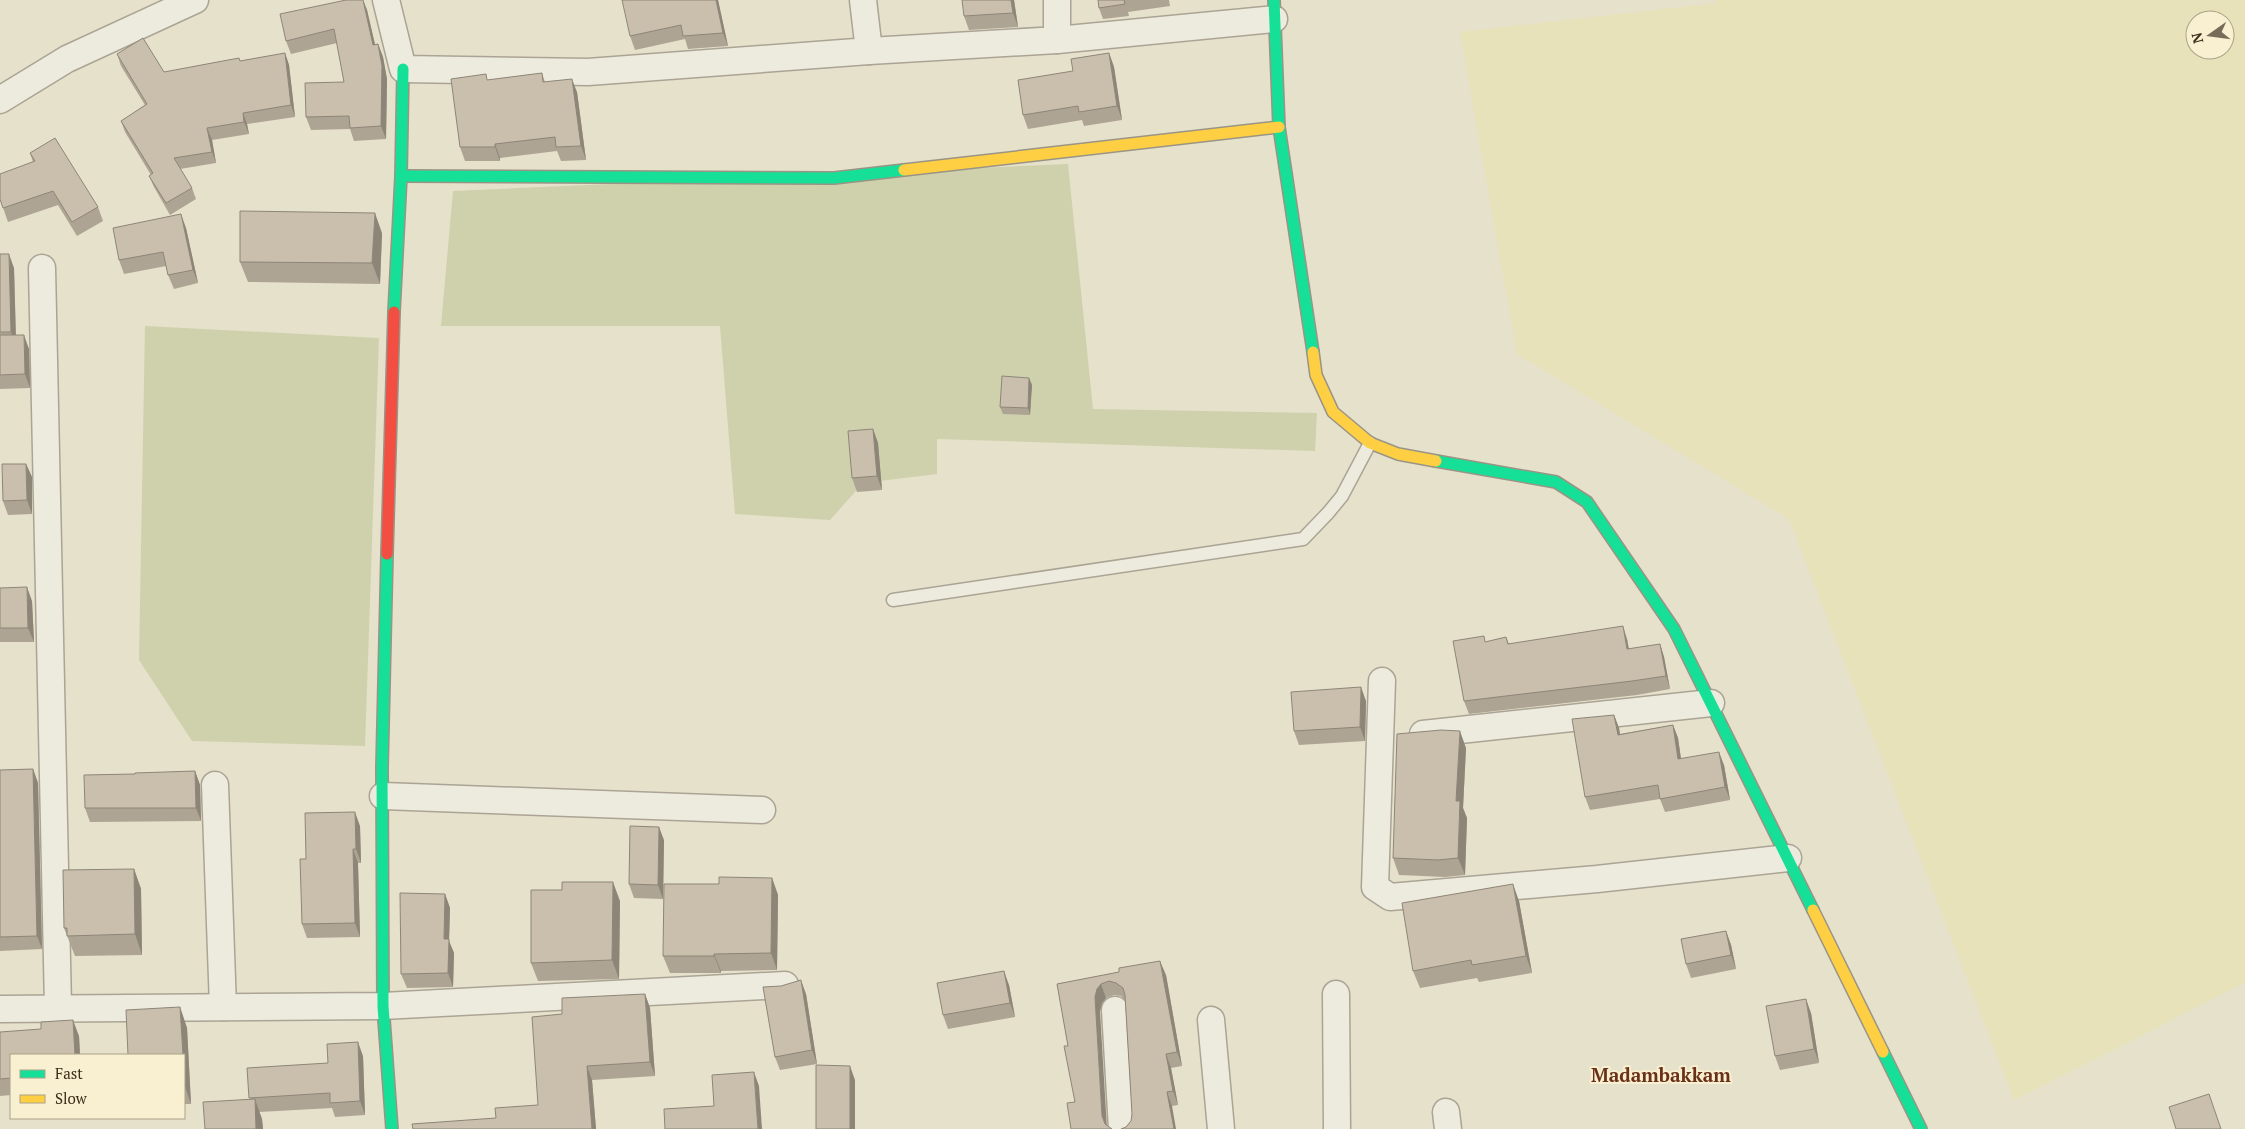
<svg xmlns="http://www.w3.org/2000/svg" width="2245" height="1129" font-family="'PT Serif',serif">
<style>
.farmland{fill:#e7e2ba;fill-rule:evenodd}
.cemetery{fill:#ced1ac}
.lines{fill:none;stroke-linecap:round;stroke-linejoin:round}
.lane-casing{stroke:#aba495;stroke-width:15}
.street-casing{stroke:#aba495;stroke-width:29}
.fast-casing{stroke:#9a9485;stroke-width:14}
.slow-casing{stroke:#9a9485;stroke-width:14}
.jam-casing{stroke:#9a9485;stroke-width:14}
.lane{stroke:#edeade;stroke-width:12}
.street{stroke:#edeade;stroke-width:26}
.fast{stroke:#16e098;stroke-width:11}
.slow{stroke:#ffcf43;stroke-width:11}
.jam{stroke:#f24e42;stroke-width:11}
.wall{fill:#aea494}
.shaded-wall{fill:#8d8678}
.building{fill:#cabfac;stroke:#8d8678}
.labels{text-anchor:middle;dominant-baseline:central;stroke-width:4;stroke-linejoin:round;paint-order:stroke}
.district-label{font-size:19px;font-weight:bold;fill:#6a3018;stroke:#f8f0d0}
</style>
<rect width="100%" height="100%" fill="#e6e1cb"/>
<path class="farmland" d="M1717 0H2245V983L2014 1100 1789 519 1517 354 1460 32 1717 3ZM2195 20H2225V50H2195Z"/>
<g class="cemetery">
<path d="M1068 164 1093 409 1317 413 1315 451 937 439V474L863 483 830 520 735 514 720 326H441L453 191Z"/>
<path d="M145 326 379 338 365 746 192 741 139 660Z"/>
</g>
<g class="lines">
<g class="lane-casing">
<path id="lane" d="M893 600 1303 539 1328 513 1342 496 1370 443"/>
</g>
<g class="street-casing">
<g id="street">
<path d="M386 0 403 69 588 72 869 51 863 0"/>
<path d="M1057 40 1274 19"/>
<path d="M869 51 1057 40V0"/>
<path d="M0 100 67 59 195 0"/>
<path d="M42 268 58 1007"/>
<path d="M1382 681 1375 887 1390 897 1597 879 1788 858"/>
<path d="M1423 734 1711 703"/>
<path d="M215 785 223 1007"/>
<path d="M383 796 762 810"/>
<path d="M1336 994 1337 1129"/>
<path d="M0 1009 383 1006 785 985"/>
<path d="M1115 1010 1122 1129"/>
<path d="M1211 1020 1221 1129"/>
<path d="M1446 1112 1448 1129"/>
</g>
</g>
<g class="fast-casing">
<g id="fast">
<path d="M1274 0 1279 127 1313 352"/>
<path d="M401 176 834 178 904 170"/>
<path d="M394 312 401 176 403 69"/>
<path d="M1436 461 1556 482 1587 502 1674 629 1813 910"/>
<path d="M387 554 382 768 383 1006 392 1129"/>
<path d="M1883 1052 1921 1129"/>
</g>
</g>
<g class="slow-casing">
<g id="slow">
<path d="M904 170 1279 127"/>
<path d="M1313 352 1316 375 1333 412 1370 443 1398 454 1436 461"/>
<path d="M1813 910 1883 1052"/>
</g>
</g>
<g class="jam-casing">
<path id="jam" d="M387 554 394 312"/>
</g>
<use href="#lane" class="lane"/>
<use href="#street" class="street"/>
<use href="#fast" class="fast"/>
<use href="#slow" class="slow"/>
<use href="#jam" class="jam"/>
</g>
<g class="wall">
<path d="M346 0H363L367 10 375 44H378L383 57 387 79 386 139 354 141 350 129 311 130 306 117 344 82 337 43 291 54 286 41Z"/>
<path d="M718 0 728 46 688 49 685 39 635 50 630 36Z"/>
<path d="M1014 0 1018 27 969 30 964 16Z"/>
<path d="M1098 0H1169L1170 6 1128 12 1129 16 1103 19 1099 8Z"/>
<path d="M285 53 289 65 295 117 247 124 249 134 212 140 216 163 180 169 192 188 196 199 170 215 154 187 149 176 151 175 125 132 121 121 145 105 121 66 117 54 164 72 240 61Z"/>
<path d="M1109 53 1114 67 1122 120 1084 126 1082 120 1028 129 1023 115 1073 71Z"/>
<path d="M542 73 545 82 577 92 586 160 561 161 557 151 500 158V161H465L460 147 488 80Z"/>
<path d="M30 153 98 207 103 221 77 236 58 205 8 222 0 199 33 162Z"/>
<path d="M186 228 198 283 174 289 168 275 166 266 124 274 119 260Z"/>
<path d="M382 233 380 284 248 282 240 262Z"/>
<path d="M0 254 14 268 16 335 29 349 30 388 0 389Z"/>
<path d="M1029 378 1032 385 1030 415 1003 414 1000 407Z"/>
<path d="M873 429 878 443 882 490 857 492 852 478Z"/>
<path d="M26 464 32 477V514L8 515 3 501Z"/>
<path d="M0 588 32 601 34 642H0Z"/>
<path d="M1506 637 1509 644 1627 639 1629 649 1660 644 1664 657 1670 689 1637 695 1469 714 1464 701 1486 642Z"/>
<path d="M1366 701 1365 741 1299 745 1294 731Z"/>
<path d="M1614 715 1619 728 1620 734 1673 725 1678 738 1681 759 1724 765 1730 800 1665 812 1660 799 1590 810 1585 797Z"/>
<path d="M1466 748 1463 808 1467 818 1465 875 1445 877 1399 875 1393 858Z"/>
<path d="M33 769 38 783 42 949 0 951V770Z"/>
<path d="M195 771 200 785 201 821 90 822 85 808 135 774Z"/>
<path d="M360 826 361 863H358L360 937 307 938 302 924 306 859Z"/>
<path d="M664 840 663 899 634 898 629 884Z"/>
<path d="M134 869 141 889 142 955 75 956 64 928Z"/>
<path d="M772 878 778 895 777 970 721 971V973H670L663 956 719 884Z"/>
<path d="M445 894 450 908 449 941 454 953 453 987 407 988 401 974Z"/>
<path d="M620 901 619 979 538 981 531 963Z"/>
<path d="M1519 901 1532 973 1479 982 1477 978 1420 988 1413 971Z"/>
<path d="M1726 931 1731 945 1736 969 1691 978 1686 964Z"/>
<path d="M1119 972 1166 975 1182 1066 1171 1068 1178 1105 1172 1106 1126 1127 1131 1121 1132 1114 1125 1000 1121 996 1114 995 1106 998 1102 1003 1071 1129 1075 1102 1068 1046 1057 984Z"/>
<path d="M1009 985 1015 1017 948 1029 943 1015Z"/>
<path d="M781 986 806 994 817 1064 780 1070 775 1057Z"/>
<path d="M645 994 650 1008 655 1076 592 1080 596 1129 496 1118 538 1105 562 1014Z"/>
<path d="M180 1007 187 1028 191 1104H184V1055Z"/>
<path d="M1811 1013 1819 1063 1780 1070 1775 1056Z"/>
<path d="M0 1032 79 1036 80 1055H11V1095L0 1096Z"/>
<path d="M363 1056 365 1115 335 1117 332 1108 259 1112 262 1119 263 1129H205L249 1099 328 1063Z"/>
</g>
<g class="shaded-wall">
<path d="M363 0 367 10 378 58 373 45Z"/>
<path d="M716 0H718L728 46 723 33Z"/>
<path d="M1011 0H1014L1018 27 1013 13Z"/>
<path d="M378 44 383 57 387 79 386 139 381 126Z"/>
<path d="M285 53 289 65 295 117 291 105Z"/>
<path d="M1109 53 1114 67 1122 120 1117 106Z"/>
<path d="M572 79 577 92 586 160 581 146Z"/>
<path d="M243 113 247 124 249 134 244 122Z"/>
<path d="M207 128 212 140 216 163 212 152Z"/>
<path d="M495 144 500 158V161L495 147Z"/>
<path d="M375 213 382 233 380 284 372 263Z"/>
<path d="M181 214 186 228 198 283 193 270Z"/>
<path d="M9 254 14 268 16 346 11 332Z"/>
<path d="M24 335 29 349 30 388 25 374Z"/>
<path d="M1029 378 1032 385 1030 415 1028 408Z"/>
<path d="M873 429 878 443 882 490 877 476Z"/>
<path d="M26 464 32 477V514L27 500Z"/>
<path d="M27 587 32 601 34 642 28 628Z"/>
<path d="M1623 626 1627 639 1631 663 1627 649Z"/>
<path d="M1660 644 1664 657 1670 689 1666 676Z"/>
<path d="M1361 687 1366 701 1365 741 1360 727Z"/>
<path d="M1614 715 1619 728 1622 748 1618 735Z"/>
<path d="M1673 725 1678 738 1683 773 1678 759Z"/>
<path d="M1460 731 1466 748 1463 808 1467 818 1465 875 1458 858 1456 801Z"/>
<path d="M1719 752 1724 765 1730 800 1725 787Z"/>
<path d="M33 769 38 783 42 949 37 936Z"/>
<path d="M195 771 200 785 201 821 196 808Z"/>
<path d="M355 812 360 826 361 863 356 849Z"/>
<path d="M659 827 664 840 663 899 658 885Z"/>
<path d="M353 849 358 863 360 937 355 923Z"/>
<path d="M134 869 141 889 142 955 135 934Z"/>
<path d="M772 878 778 895 777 970 771 953Z"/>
<path d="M613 882 620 901 619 979 612 960Z"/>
<path d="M1513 884 1519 901 1532 973 1526 956Z"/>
<path d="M445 894 450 908 449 941 454 953 453 987 448 973 444 939Z"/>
<path d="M1726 931 1731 945 1736 969 1731 955Z"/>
<path d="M714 954 721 971V973L714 956Z"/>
<path d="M1160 961 1166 975 1182 1066 1177 1052Z"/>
<path d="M1004 971 1009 985 1015 1017 1010 1003Z"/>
<path d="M801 980 806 994 817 1064 812 1050Z"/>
<path d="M1101 984 1106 998 1102 1003 1100 1011 1107 1129 1102 1116 1095 997 1097 989Z"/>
<path d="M645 994 650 1008 655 1076 650 1062Z"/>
<path d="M1806 999 1811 1013 1819 1063 1814 1049Z"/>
<path d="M180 1007 187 1028 191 1104 184 1084V1055H183Z"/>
<path d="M73 1020 79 1036 80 1055H75Z"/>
<path d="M358 1042 363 1056 365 1115 360 1101Z"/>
<path d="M1166 1054 1171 1068 1178 1105 1173 1091Z"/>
<path d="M587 1066 592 1080 596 1129H592Z"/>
<path d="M850 1066 855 1080V1129H850Z"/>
<path d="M754 1072 759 1086 762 1129H758Z"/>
<path d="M1167 1092 1172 1106 1176 1129H1174Z"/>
<path d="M255 1099 262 1119 263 1129H256Z"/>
</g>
<g class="building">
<path d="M346 0H363L373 45 378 44 382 66 381 126 350 128 349 116 306 117 305 83 344 82 334 29 286 41 280 14Z"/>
<path d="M622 0H716L723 33 683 36 681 25 630 36Z"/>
<path d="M962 0H1011L1013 13 964 16Z"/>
<path d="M1098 0H1124L1125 4 1099 8Z"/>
<path d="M143 38 164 72 239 58 240 61 285 53 291 105 243 113 244 122 207 128 212 152 174 158 192 188 166 203 149 176 153 173 121 121 147 104 117 54Z"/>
<path d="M1109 53 1117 106 1079 112 1078 106 1023 115 1018 80 1073 71 1071 59Z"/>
<path d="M542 73 543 82 572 79 581 146 556 147 555 137 495 144V147H460L451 79 486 74 487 80Z"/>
<path d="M55 138 98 207 72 222 53 191 3 208 0 199V174L35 161 30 153Z"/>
<path d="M240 211 375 213 372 263 240 262Z"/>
<path d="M181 214 193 270 168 275 163 252 119 260 113 228Z"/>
<path d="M0 254H9L11 332H0Z"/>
<path d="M0 335H24L25 374 0 375Z"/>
<path d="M1002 376 1029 378 1028 408 1000 407Z"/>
<path d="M873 429 877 476 852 478 848 431Z"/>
<path d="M2 464H26L27 500 3 501Z"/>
<path d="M27 587 28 628H0V588Z"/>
<path d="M1623 626 1627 649 1660 644 1666 676 1632 681 1464 701 1453 641 1484 636 1485 642 1506 637 1508 644Z"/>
<path d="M1361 687 1360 727 1294 731 1291 692Z"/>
<path d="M1614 715 1618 735 1673 725 1678 759 1719 752 1725 787 1660 799 1658 785 1585 797 1572 719Z"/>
<path d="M1441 730 1460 731 1456 801H1460L1458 858 1438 860 1393 858 1397 734Z"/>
<path d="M33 769 37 936 0 937V770Z"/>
<path d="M195 771 196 808H85L84 775 135 774V773Z"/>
<path d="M355 812 356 849H353L355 923 302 924 300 859H306L305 813Z"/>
<path d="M630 826 659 827 658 885 629 884Z"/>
<path d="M134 869 135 934 67 936V928H64L63 870Z"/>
<path d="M719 877 772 878 771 953 714 954V956H663L664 884H719Z"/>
<path d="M562 882H613L612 960 531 963V890H562Z"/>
<path d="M1513 884 1526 956 1472 965 1471 960 1413 971 1402 903Z"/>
<path d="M400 893 445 894 444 939H449L448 973 401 974Z"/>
<path d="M1726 931 1731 955 1686 964 1681 939Z"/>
<path d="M1160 961 1177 1052 1166 1054 1173 1091 1167 1092 1174 1129H1121L1126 1127 1131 1121 1132 1114 1125 995 1123 988 1116 983 1109 981 1101 984 1097 989 1095 997 1102 1116 1105 1124 1112 1129H1071L1067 1103 1075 1102 1064 1046H1068L1057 984 1119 972V968Z"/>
<path d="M1004 971 1010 1003 943 1015 937 983Z"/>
<path d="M801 980 812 1050 775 1057 763 987 781 986Z"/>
<path d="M645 994 650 1062 587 1066 592 1129H413L412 1124 496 1118 495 1108 538 1105 532 1017 562 1014V998Z"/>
<path d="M1806 999 1814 1049 1775 1056 1766 1006Z"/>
<path d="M180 1007 183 1055H128L126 1010Z"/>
<path d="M73 1020 75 1055H11V1078L0 1079V1032L41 1029V1022Z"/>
<path d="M358 1042 360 1101 330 1103V1093L249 1098 247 1068 328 1063 327 1044Z"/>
<path d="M816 1065 850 1066V1129H816Z"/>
<path d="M754 1072 758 1129H665L664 1109 714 1106 712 1075Z"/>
<path d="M2209 1094 2221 1129H2176L2169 1107Z"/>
<path d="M255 1099 256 1129H205L203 1102Z"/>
</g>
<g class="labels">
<g class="district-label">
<text x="1661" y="1074">Madambakkam</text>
</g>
</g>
<rect x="10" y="1054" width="175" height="65" fill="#f8f0d0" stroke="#aca288"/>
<rect x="20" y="1070" width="25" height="8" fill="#16e098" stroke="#aca288"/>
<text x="55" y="1079" font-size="15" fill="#3a2d1c">Fast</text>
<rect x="20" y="1095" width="25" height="8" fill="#ffcf43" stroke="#aca288"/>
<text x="55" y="1104" font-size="15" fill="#3a2d1c">Slow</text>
<g transform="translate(2210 35) rotate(256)"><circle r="24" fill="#f8f0d0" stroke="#aca288"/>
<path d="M0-4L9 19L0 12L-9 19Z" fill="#766c59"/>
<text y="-8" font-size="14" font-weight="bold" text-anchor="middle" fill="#3a2d1c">N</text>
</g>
</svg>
